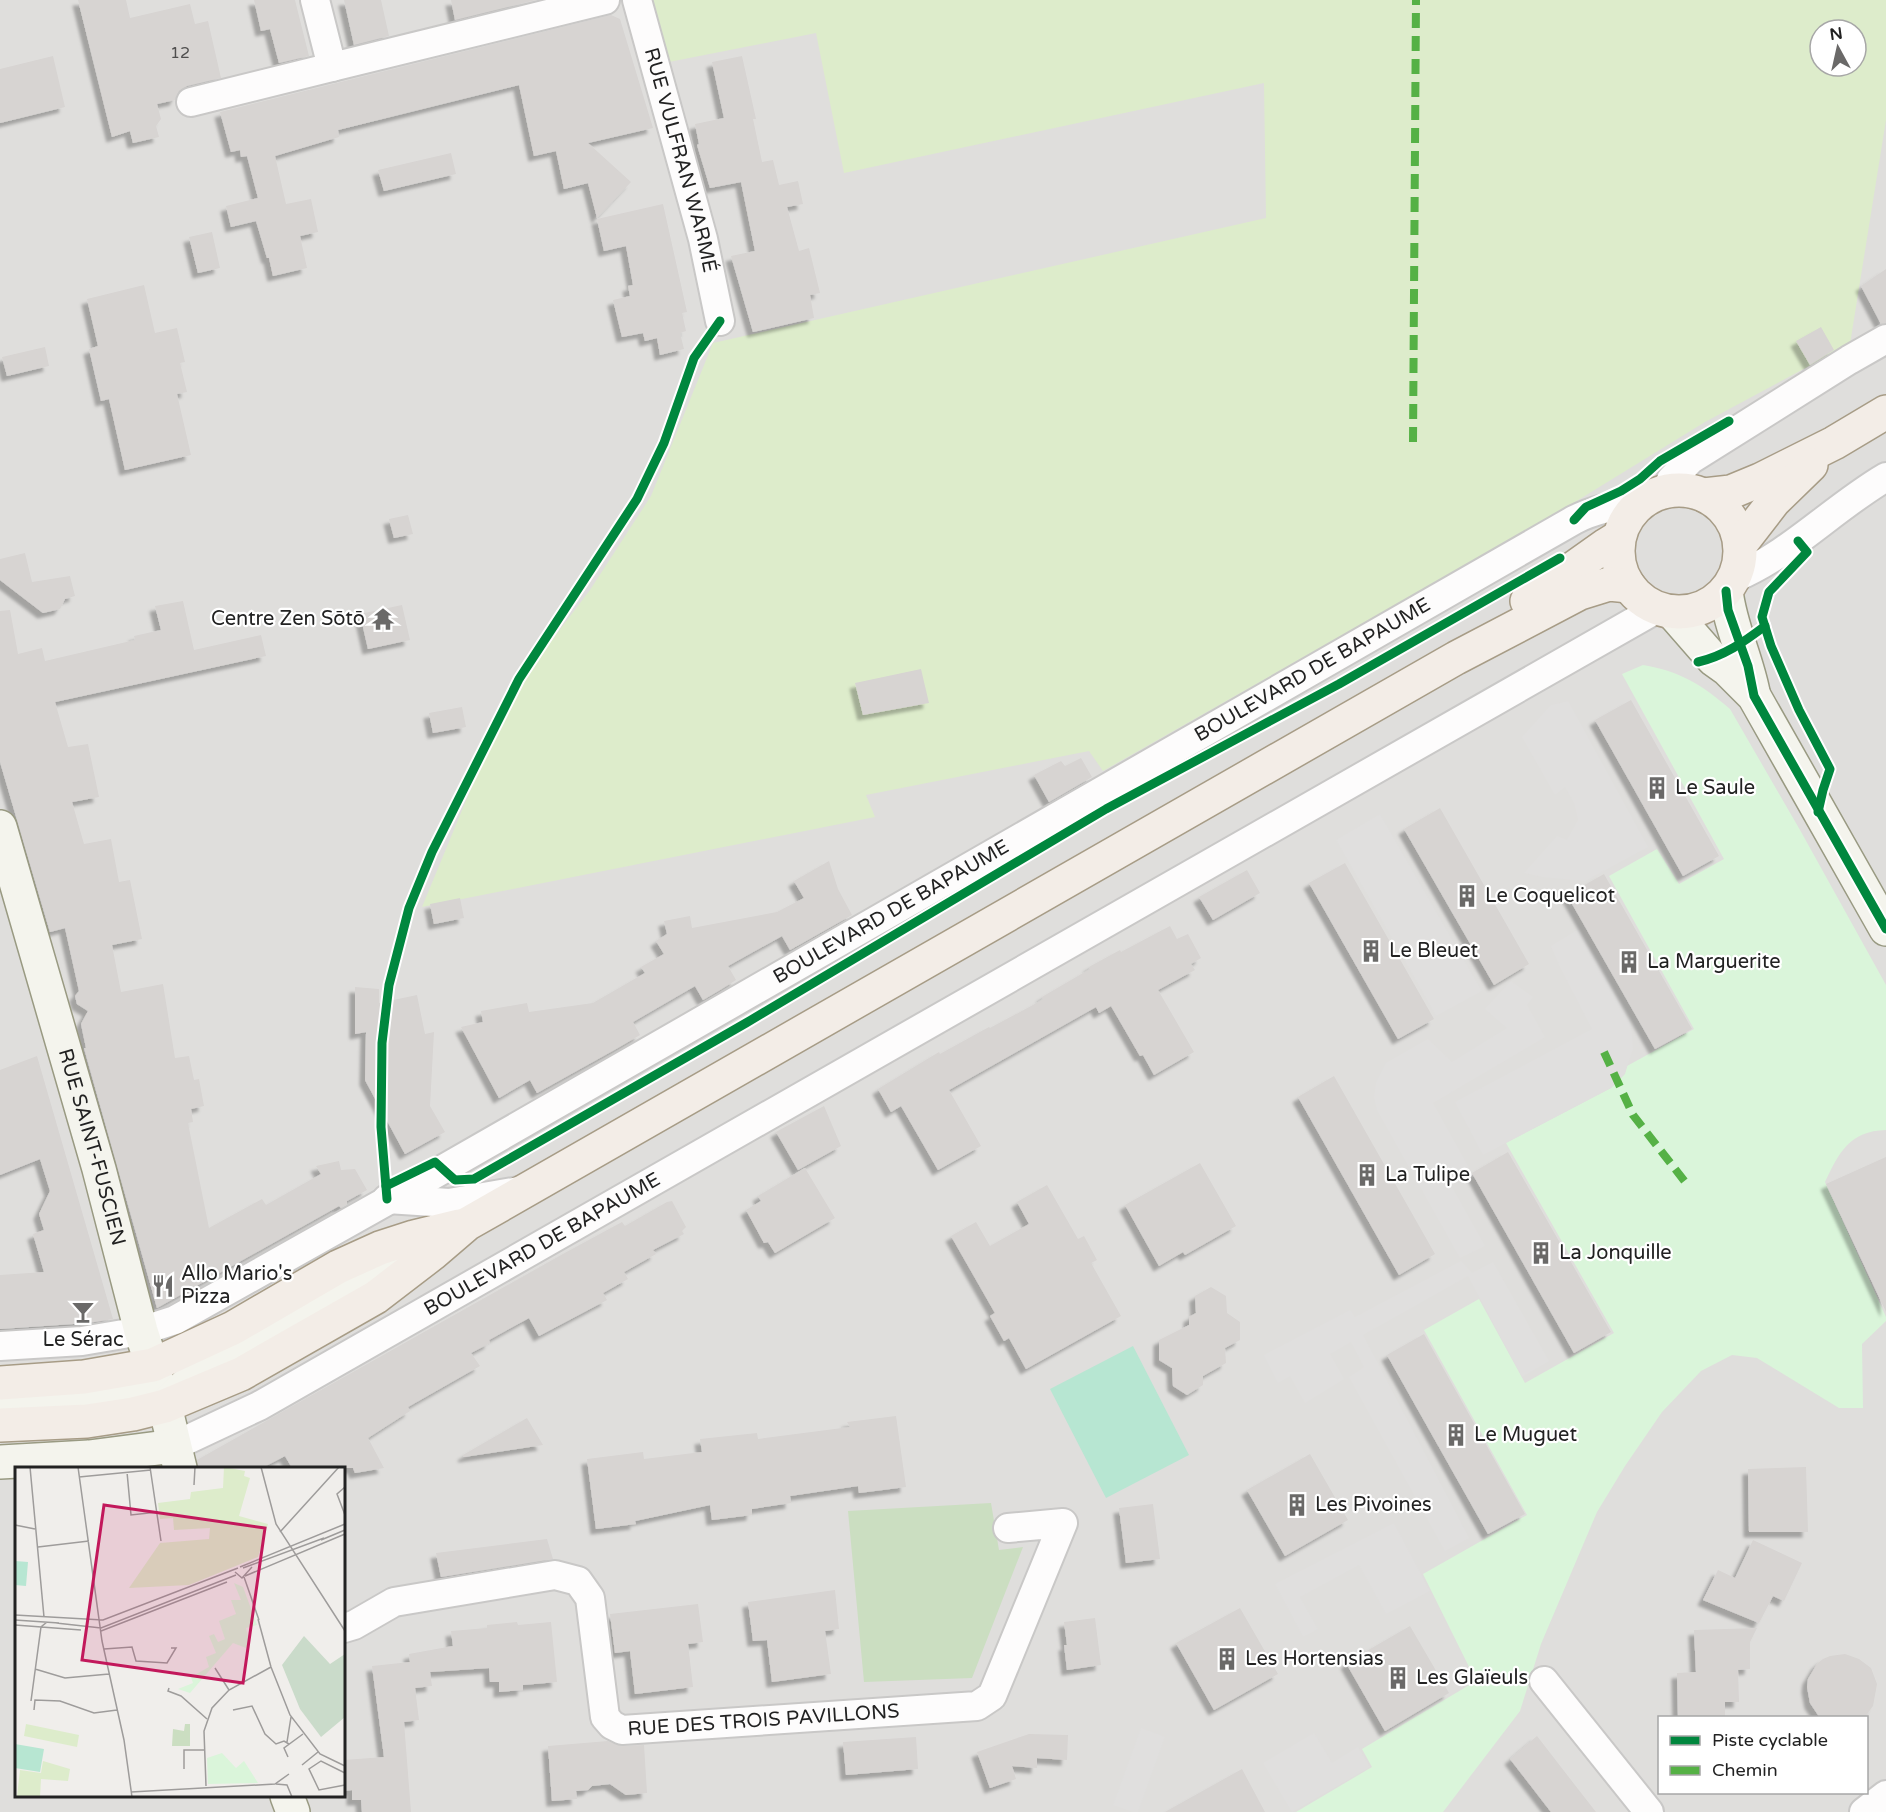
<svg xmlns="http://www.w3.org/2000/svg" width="1886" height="1812" font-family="'Varela Round',sans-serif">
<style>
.residential{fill:#dfdedc;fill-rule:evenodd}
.grass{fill:#ddeccb;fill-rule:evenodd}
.forest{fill:#cbdec1}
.park{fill:#daf5da}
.pitch{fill:#b7e6d2}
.parking{fill:#e0dfde}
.building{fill:#d7d4d2;filter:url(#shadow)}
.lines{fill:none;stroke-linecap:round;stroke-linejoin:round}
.street-casing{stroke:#c9c8c7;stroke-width:32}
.secondary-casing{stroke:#999a82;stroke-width:36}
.primary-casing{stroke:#a79c86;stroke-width:36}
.street{stroke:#fdfcfc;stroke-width:28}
.secondary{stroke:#f4f4ed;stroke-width:33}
.primary{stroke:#f3ede7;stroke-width:33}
.quiet{stroke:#55b145;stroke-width:8;stroke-dasharray:15 8;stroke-linecap:butt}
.cycleway-casing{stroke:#fff;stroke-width:13}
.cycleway{stroke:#00873e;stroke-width:9}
.labels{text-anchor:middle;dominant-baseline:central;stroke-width:4.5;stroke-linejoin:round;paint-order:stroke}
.number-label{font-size:16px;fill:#4f4e4e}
.street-label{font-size:20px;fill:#222;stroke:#fff}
.poi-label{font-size:20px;fill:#222;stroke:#fff;text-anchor:start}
.inset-road{fill:none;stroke:#9e9c9b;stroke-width:1.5}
.view{fill:#c2185b;fill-opacity:0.15;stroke:#c2185b;stroke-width:3}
.inset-edge{fill:none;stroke:#222;stroke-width:3}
</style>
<defs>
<filter id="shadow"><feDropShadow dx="-5.5" dy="5.5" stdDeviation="1.5" flood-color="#0004"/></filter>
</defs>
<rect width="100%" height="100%" fill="#f0eeeb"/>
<path class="residential" d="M0 0H1886V1812H0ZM1820 30H1856V66H1820ZM16 1468H344V1796H16ZM1660 1718H1866V1792H1660Z"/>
<path class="grass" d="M652 0H1886V120L1850 344 1705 422 1562 510 1103 771 1089 751 866 795 875 817 422 907 470 791 526 674 590 590 651 496 713 343 1266 218 1264 83 844 173 816 33 669 62ZM1820 30H1856V66H1820Z"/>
<path class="forest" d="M991 1503 999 1550 1023 1547 972 1678 864 1682 848 1511Z"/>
<path class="park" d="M1643 665C1680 671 1702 685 1730 709L1800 830 1886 985V1130C1849 1131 1839 1153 1825 1182L1886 1317V1321L1862 1344 1863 1408H1839L1757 1358 1732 1355 1701 1371 1662 1412 1625 1466 1597 1512 1541 1644 1520 1711 1443 1812H1296L1372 1767 1362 1749 1476 1681 1423 1574 1527 1515 1424 1330 1479 1299 1525 1383 1614 1333 1506 1143 1611 1088 1625 1074 1627 1066 1694 1029 1609 876 1657 849 1679 884 1724 859 1622 674Z"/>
<path class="pitch" d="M1133 1346 1189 1455 1106 1498 1050 1389Z"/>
<g class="parking">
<path d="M1568 701 1648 847 1585 881 1542 877 1524 873 1557 836 1567 840 1578 820 1574 803 1565 787 1555 795 1522 737 1551 705Z"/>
<path d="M1380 814 1482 991 1436 1016 1336 840Z"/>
<path d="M1579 929 1631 1024 1633 1049 1625 1073 1611 1088 1483 1155 1455 1102 1592 1029 1559 965 1551 946Z"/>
<path d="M1511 981 1533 997 1527 1005 1545 1037 1433 1103 1469 1168 1448 1180 1485 1246 1460 1258 1377 1110 1374 1097 1376 1083 1386 1063 1428 1039 1452 1062 1507 1028 1485 1009Z"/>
<path d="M1461 1261 1472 1273 1493 1262 1549 1361 1522 1377 1468 1276 1363 1335 1469 1538 1445 1551 1349 1377 1364 1367 1351 1342 1330 1354 1344 1379 1305 1403 1290 1376 1278 1383 1264 1355 1350 1310 1355 1317Z"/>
<path d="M1394 1523 1430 1591 1386 1614 1359 1565 1300 1597 1318 1629 1303 1637 1275 1584Z"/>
<path d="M1141 1728 1165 1737 1138 1812H1133L1113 1805Z"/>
<path d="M1314 1733 1332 1763 1358 1747 1370 1767 1292 1812 1263 1763Z"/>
</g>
<g class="building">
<path d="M78 0H126L130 18 190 4 195 24 208 21 221 78 187 86 179 91 175 100 157 104 161 119 156 126 159 137 133 143 130 131 112 137Z"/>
<path d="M254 0H295L309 56 279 63 270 29 261 31Z"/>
<path d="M344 0H381L389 36 354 45Z"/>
<path d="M451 0H536L455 20Z"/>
<path d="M611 15 620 19 653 128 588 143 631 182 597 218 588 183 564 189 556 151 534 156 519 85 338 130 339 137 275 156 286 204 311 199 318 232 300 236 307 268 273 276 269 258H267L256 221 231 227 226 206 258 198 247 156 241 157 240 150 231 152 220 112Z"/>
<path d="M53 56 65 107 0 123V69Z"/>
<path d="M742 56 756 119H753L762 162 773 160 779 185 798 181 803 204 787 207 799 251 809 248 820 293 810 295 814 318 753 332 731 256 755 251 741 182 710 188 697 145 699 144 695 124 724 118 712 62Z"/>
<path d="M451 153 456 174 384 191 378 170Z"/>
<path d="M663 204 687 312 682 313 686 331 680 333 684 349 660 355 657 338 645 341 643 333 622 337 613 300 630 296 628 286 633 285 626 246 604 251 597 219Z"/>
<path d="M212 232 220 268 198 273 189 237Z"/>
<path d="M1886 269V323L1881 324 1861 286Z"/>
<path d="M144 285 155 333 177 328 185 362 180 363 187 392 177 394 191 455 125 470 109 399 101 401 89 349 98 346 87 299Z"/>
<path d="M1821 327 1834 350 1810 365 1796 341Z"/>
<path d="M45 347 49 366 7 376 2 357Z"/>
<path d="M408 515 413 534 394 538 389 519Z"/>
<path d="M25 553 32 582 70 576 75 596 65 599 60 609 43 613 0 580V559Z"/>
<path d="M183 601 194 650 261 635 266 656 55 702 68 747 88 744 99 797 72 802 84 844 111 839 119 882 130 880 142 939 112 945 121 992 163 984 175 1058 189 1056 194 1080 199 1079 204 1106 191 1109 193 1122 188 1123 209 1228 262 1199 266 1205 321 1174 316 1166 339 1161 341 1170 355 1169 367 1190 347 1201V1204L341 1208 339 1206 157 1308 84 1048H86L81 1024 88 1011 77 1004 75 996 79 991 65 928 50 932 0 762V611L10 610 18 654 42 648 45 661 135 640 134 636 161 630 155 606Z"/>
<path d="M402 605 410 640 368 649 360 614Z"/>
<path d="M921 669 929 703 863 715 855 683Z"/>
<path d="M1631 700 1719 856 1683 876 1595 720Z"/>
<path d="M462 707 466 727 433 733 429 713Z"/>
<path d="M1081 758 1092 777 1049 802 1034 775 1061 761 1065 766Z"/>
<path d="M1440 808 1529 964 1494 985 1404 829Z"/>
<path d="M829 861 838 889 852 915 790 950 782 936 728 966 736 980 720 990 703 1000 695 986 633 1022 640 1035 616 1049 537 1093 530 1080 499 1098 461 1027 483 1022 481 1011 527 1003 529 1012 593 1003 645 973 641 967 664 954 656 941 667 934 664 921 690 916 692 928 777 912 804 898 794 881Z"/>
<path d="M1345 863 1434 1019 1398 1039 1309 883Z"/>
<path d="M1247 870 1260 893 1213 920 1199 897Z"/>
<path d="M1604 874 1692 1029 1655 1049 1567 895Z"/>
<path d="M460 898 464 918 434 924 430 904Z"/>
<path d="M1170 926 1177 939 1188 934 1201 958 1191 964 1195 970 1158 990 1194 1052 1154 1075 1143 1055 1140 1056 1111 1006 1099 1013 1096 1007 949 1090 981 1146 938 1170 901 1106 891 1112 878 1089 939 1052 940 1054 989 1027 990 1028 1033 1005 1043 999 1042 997 1090 969 1089 967 1120 950 1121 952Z"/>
<path d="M355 987 379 989V1003L417 995 425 1034 434 1032 430 1106 445 1132 405 1154 365 1080 366 1032 355 1034Z"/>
<path d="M37 1056 113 1319 88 1323 0 1329V1275L44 1272 33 1234 44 1230 39 1214 50 1191 40 1159 0 1175V1070Z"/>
<path d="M1334 1076 1435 1254 1399 1275 1298 1097Z"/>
<path d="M824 1106 841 1146 798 1170 776 1132Z"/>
<path d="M1508 1152 1611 1332 1574 1353 1472 1173Z"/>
<path d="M1886 1157V1312L1826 1184Z"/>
<path d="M1200 1163 1236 1226 1185 1255 1183 1252 1159 1266 1125 1205Z"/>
<path d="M805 1168 835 1218 775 1253 768 1242 764 1243 746 1210 761 1201 758 1196Z"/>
<path d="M1047 1185 1078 1239 1084 1236 1097 1260 1091 1263 1121 1316 1026 1369 1009 1338 1004 1341 990 1316 995 1313 951 1236 976 1222 990 1246 1029 1224 1017 1202Z"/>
<path d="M672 1201 686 1227 682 1231 684 1234 653 1250 656 1254 624 1272 628 1279 603 1293 607 1300 539 1336 529 1318 489 1340 490 1343 471 1353 480 1366 408 1407 410 1411 368 1438 384 1468 355 1473 353 1468H292L285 1456 262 1468H198L197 1460 282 1412 563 1254 622 1222 625 1226 667 1202Z"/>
<path d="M1211 1287 1226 1296 1227 1313 1240 1322V1340L1225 1348 1226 1363 1203 1376V1385L1187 1395 1173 1386 1172 1368 1159 1360V1340L1189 1325V1317L1196 1313 1195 1296Z"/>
<path d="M1424 1334 1525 1514 1488 1534 1387 1355Z"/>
<path d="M896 1416 906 1487 859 1493 858 1486 790 1496 791 1503 752 1509V1515L712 1520 710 1505 635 1521 636 1524 596 1529 587 1459 643 1452 644 1459 702 1452 700 1439 757 1433 758 1439 850 1427 847 1422Z"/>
<path d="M527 1418 543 1445 464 1457 463 1455Z"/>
<path d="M1310 1454 1348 1520 1285 1556 1247 1490Z"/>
<path d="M1806 1467 1808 1532H1749L1748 1469Z"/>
<path d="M1153 1504 1160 1559 1126 1563 1119 1508Z"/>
<path d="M547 1539 553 1559 441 1577 436 1553Z"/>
<path d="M1753 1540 1802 1563 1784 1601 1773 1596 1759 1623 1703 1600 1718 1570 1735 1578Z"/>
<path d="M835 1590 839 1629 825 1631 831 1674 772 1682 767 1640 753 1641 748 1602Z"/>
<path d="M698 1604 703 1642 688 1644 693 1687 635 1694 630 1651 615 1653 610 1614Z"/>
<path d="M1240 1608 1278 1674 1214 1710 1176 1643Z"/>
<path d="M1095 1618 1101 1665 1067 1670 1064 1645H1067L1064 1622Z"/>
<path d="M517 1622 518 1625 551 1622 557 1682 523 1685V1690L499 1692V1682H490L489 1668 430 1672 432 1686 415 1688 419 1720 404 1722 411 1812H362L361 1800H352V1790L344 1791V1760L384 1757 372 1666 410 1662 409 1654 453 1646 451 1631 487 1628V1625Z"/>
<path d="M1410 1626 1449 1693 1385 1731 1346 1663Z"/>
<path d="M1757 1628 1750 1642V1669L1738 1670 1739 1702H1725V1718H1678L1677 1673 1696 1672 1694 1630Z"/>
<path d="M1845 1654 1859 1659 1871 1668 1877 1684 1873 1706 1864 1718H1820L1810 1703 1807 1687 1808 1679 1817 1664 1823 1659 1830 1656Z"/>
<path d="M1029 1734 1068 1735 1067 1760 1037 1758V1768L1012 1766 1016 1779 990 1788 977 1752Z"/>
<path d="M1537 1736 1578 1789 1596 1812H1551L1510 1759Z"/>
<path d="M916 1737 918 1769 846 1775 843 1742Z"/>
<path d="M608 1741 623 1746 644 1745 647 1793 626 1795 610 1784 592 1786 588 1790 576 1791 577 1799 552 1801 548 1746Z"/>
<path d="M1242 1769 1265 1812H1165Z"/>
</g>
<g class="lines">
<g class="street-casing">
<g id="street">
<path d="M315 0 332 67 605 0"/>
<path id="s1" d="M637 0 703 239 720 321"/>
<path d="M191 102 332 67"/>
<path d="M1667 491 1671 480 1690 460 1849 360 1886 339"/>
<path d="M1734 578C1791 554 1833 508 1886 477"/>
<path d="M387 1199 449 1203 519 1191"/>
<path id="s2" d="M0 1346 82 1341 141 1331 175 1320 426 1179 1574 520C1595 509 1620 505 1643 501"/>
<path id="s3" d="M174 1446 259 1406 1658 608"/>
<path id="s4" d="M344 1628 354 1625 394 1602 555 1575 578 1581 590 1598 605 1717 612 1725 622 1730 977 1706 992 1696 1063 1523 1008 1528"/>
<path d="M1544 1681 1649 1812"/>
<path d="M1864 1812 1886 1795"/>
</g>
</g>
<g class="secondary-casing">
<g id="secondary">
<path d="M1726 591C1730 626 1746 657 1753 692"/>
<path d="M1672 612 1713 659 1727 669 1754 696 1886 929"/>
<path id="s5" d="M0 827 99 1169 141 1331 165 1406 180 1468"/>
<path d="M0 1405 72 1399 123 1392 153 1365"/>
<path d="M166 1405 196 1375 245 1349 365 1276 413 1238"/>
<path d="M0 1462 89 1457 174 1446"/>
<path d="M287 1796 293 1812"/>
</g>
</g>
<g class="primary-casing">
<g id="primary">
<circle cx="1679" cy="551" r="61"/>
<path d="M1704 495 1731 492 1760 480 1834 443 1886 412"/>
<path d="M1740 545 1774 501 1811 465"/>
<path d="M1527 601 1606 545 1619 537"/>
<path d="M0 1383 84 1377 153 1365 233 1328 338 1267 380 1248 414 1237 459 1226"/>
<path d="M0 1425 87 1421 133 1414 165 1406 241 1374 376 1297 432 1254 467 1224 1456 658 1580 593 1609 584 1629 586"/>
</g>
</g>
<use href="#street" class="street"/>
<use href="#secondary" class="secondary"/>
<use href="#primary" class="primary"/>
<g class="quiet">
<path d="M1413 442 1416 0"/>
<path d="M1604 1052 1633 1115 1686 1183"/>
</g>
<g class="cycleway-casing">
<g id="cycleway">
<path d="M1574 520 1586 507 1621 491 1640 479 1660 461 1729 421"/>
<path d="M1798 541 1807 552 1769 592 1762 617 1771 646 1799 710 1830 769 1823 790 1818 812"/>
<path d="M1726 591 1728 610 1748 666 1754 696 1886 929"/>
<path d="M1698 662C1724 656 1744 642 1765 626"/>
<path d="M386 1186 435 1162 455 1180 474 1179 746 1023 1106 809 1339 684 1560 558"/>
<path d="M387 1199 381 1127 382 1043 389 985 409 908 432 852 519 679 637 499 664 443 694 358 720 321"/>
</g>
</g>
<use href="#cycleway" class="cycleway"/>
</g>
<defs>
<g id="temple-bare" transform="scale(1.8)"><path d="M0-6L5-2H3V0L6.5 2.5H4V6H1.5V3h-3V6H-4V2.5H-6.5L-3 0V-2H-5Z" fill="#6a6968" stroke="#fff" stroke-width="2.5" paint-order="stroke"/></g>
<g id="building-bare" transform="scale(1.8)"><path d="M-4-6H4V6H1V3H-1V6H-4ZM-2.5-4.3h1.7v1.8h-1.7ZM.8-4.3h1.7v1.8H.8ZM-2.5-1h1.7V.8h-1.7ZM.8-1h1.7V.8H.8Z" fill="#6a6968" stroke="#fff" stroke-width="2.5" paint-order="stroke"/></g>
<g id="restaurant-bare" transform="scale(1.8)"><path d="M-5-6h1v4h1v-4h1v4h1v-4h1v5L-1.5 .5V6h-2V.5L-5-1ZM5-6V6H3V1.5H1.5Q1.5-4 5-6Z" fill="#6a6968" stroke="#fff" stroke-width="2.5" paint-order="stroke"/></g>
<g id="bar-bare" transform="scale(1.8)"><path d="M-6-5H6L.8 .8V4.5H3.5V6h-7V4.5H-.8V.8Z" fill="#6a6968" stroke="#fff" stroke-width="2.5" paint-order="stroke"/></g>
</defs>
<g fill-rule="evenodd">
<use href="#temple-bare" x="383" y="619"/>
<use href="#building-bare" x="1657" y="788"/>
<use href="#building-bare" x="1467" y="896"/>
<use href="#building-bare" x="1371" y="951"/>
<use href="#building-bare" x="1629" y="962"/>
<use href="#building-bare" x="1367" y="1175"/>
<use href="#building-bare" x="1541" y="1253"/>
<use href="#restaurant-bare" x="163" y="1286"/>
<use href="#bar-bare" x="83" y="1312"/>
<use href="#building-bare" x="1456" y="1435"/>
<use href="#building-bare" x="1297" y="1505"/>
<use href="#building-bare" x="1227" y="1659"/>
<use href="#building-bare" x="1398" y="1678"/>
</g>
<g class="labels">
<g class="number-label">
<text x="180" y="53">12</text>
</g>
<g class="street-label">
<text stroke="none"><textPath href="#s1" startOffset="166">RUE VULFRAN WARMÉ</textPath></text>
<text stroke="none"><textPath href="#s2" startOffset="1488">BOULEVARD DE BAPAUME</textPath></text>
<text stroke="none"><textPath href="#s2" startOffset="1002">BOULEVARD DE BAPAUME</textPath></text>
<text stroke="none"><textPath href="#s5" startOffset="333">RUE SAINT-FUSCIEN</textPath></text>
<text stroke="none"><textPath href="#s3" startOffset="420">BOULEVARD DE BAPAUME</textPath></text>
<text stroke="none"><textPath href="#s4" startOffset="548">RUE DES TROIS PAVILLONS</textPath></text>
</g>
<g class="poi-label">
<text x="365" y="619" text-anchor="end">Centre Zen Sōtō</text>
<text x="1675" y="788">Le Saule</text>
<text x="1485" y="896">Le Coquelicot</text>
<text x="1389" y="951">Le Bleuet</text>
<text x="1647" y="962">La Marguerite</text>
<text x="1385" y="1175">La Tulipe</text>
<text x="1559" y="1253">La Jonquille</text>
<text x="181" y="1274">Allo Mario's<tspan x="181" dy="23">Pizza</tspan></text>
<text x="83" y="1340" text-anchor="middle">Le Sérac</text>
<text x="1474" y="1435">Le Muguet</text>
<text x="1315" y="1505">Les Pivoines</text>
<text x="1245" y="1659">Les Hortensias</text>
<text x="1416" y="1678">Les Glaïeuls</text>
</g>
</g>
<g transform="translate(15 1467)">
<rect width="330" height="330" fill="#f0eeeb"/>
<path d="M209 0 230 4 229 9 235 11 224 49 253 57 243 90 174 118 114 121 145 76 194 72 195 61 159 63 158 51 145 52 143 36 175 32 176 25 208 21ZM11 257 64 268 62 280 9 269ZM28 294 55 302 53 314 26 312 25 330 2 329 5 303 26 306Z" fill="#ddeccb"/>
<path d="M170 257H175V279H157L158 262 169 264Z" fill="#cbdec1"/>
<path d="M289 169 315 197 330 187V250L306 270 285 242 267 198Z" fill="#cadbca"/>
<path d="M219 116 228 120 242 158 231 161 234 174 231 181 218 176 175 226 163 222 178 216 176 210 194 200 191 190 201 186 194 169 199 167 203 175 210 172 204 154 221 147 216 133H226ZM207 286 221 301 229 294 243 316 193 317 192 291Z" fill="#daf5da"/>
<path d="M0 94 13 95 11 119 0 118ZM0 277 29 282 25 305 0 301Z" fill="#b7e6d2"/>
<path class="inset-road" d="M15 0 29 150M63 0 87 174 109 273 117 330M135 0 146 74M246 0 261 57 330 164M112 5 116 48 143 45M64 10 136 3M179 18 180 0M330 20 322 27 330 48M0 58 20 62M265 65 324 0M306 73 330 63M23 80 74 74M225 100 330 57M228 101 309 71M220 105 227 111 237 100M230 109 330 67M229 110 244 153M0 148 88 153 223 101M243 152 256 200 275 248 305 287 330 299M0 153 44 156M41 156 86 161 221 108M0 158 66 163M86 164 212 115M89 182 117 180 121 194 152 196 161 181H156M200 201 214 223M20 202 50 211 94 207M154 221 153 224 166 229 192 252M16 234 26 160 32 155M19 243 20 233 45 234 79 246 102 243M218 243 237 239 250 267 261 277 269 274 274 277M272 275 276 250M273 290 269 281 288 267M287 298 303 285M169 302V283H190M330 306 306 294 294 302 304 323 330 318M261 317 272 318 277 330M191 319 189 264 197 241 214 223 256 200M116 325 260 317 274 307"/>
<path class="view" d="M89 38 250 61 228 216 67 193Z"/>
<rect width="330" height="330" class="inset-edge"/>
</g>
<rect x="1658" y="1716" width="210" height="78" fill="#ffffff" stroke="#a7a7a7" stroke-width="1.5"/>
<rect x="1670" y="1736" width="30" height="9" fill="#00873e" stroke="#a7a7a7" stroke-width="1.5"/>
<text x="1712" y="1746" font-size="18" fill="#222222">Piste cyclable</text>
<rect x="1670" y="1766" width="30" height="9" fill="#55b145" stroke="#a7a7a7" stroke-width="1.5"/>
<text x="1712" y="1776" font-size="18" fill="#222222">Chemin</text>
<g transform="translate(1838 48) rotate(352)"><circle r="28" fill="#ffffff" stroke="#a7a7a7" stroke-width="1.5"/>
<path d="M0-4.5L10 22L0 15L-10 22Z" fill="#6a6968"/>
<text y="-9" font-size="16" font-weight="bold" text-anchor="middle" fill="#222222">N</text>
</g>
</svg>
